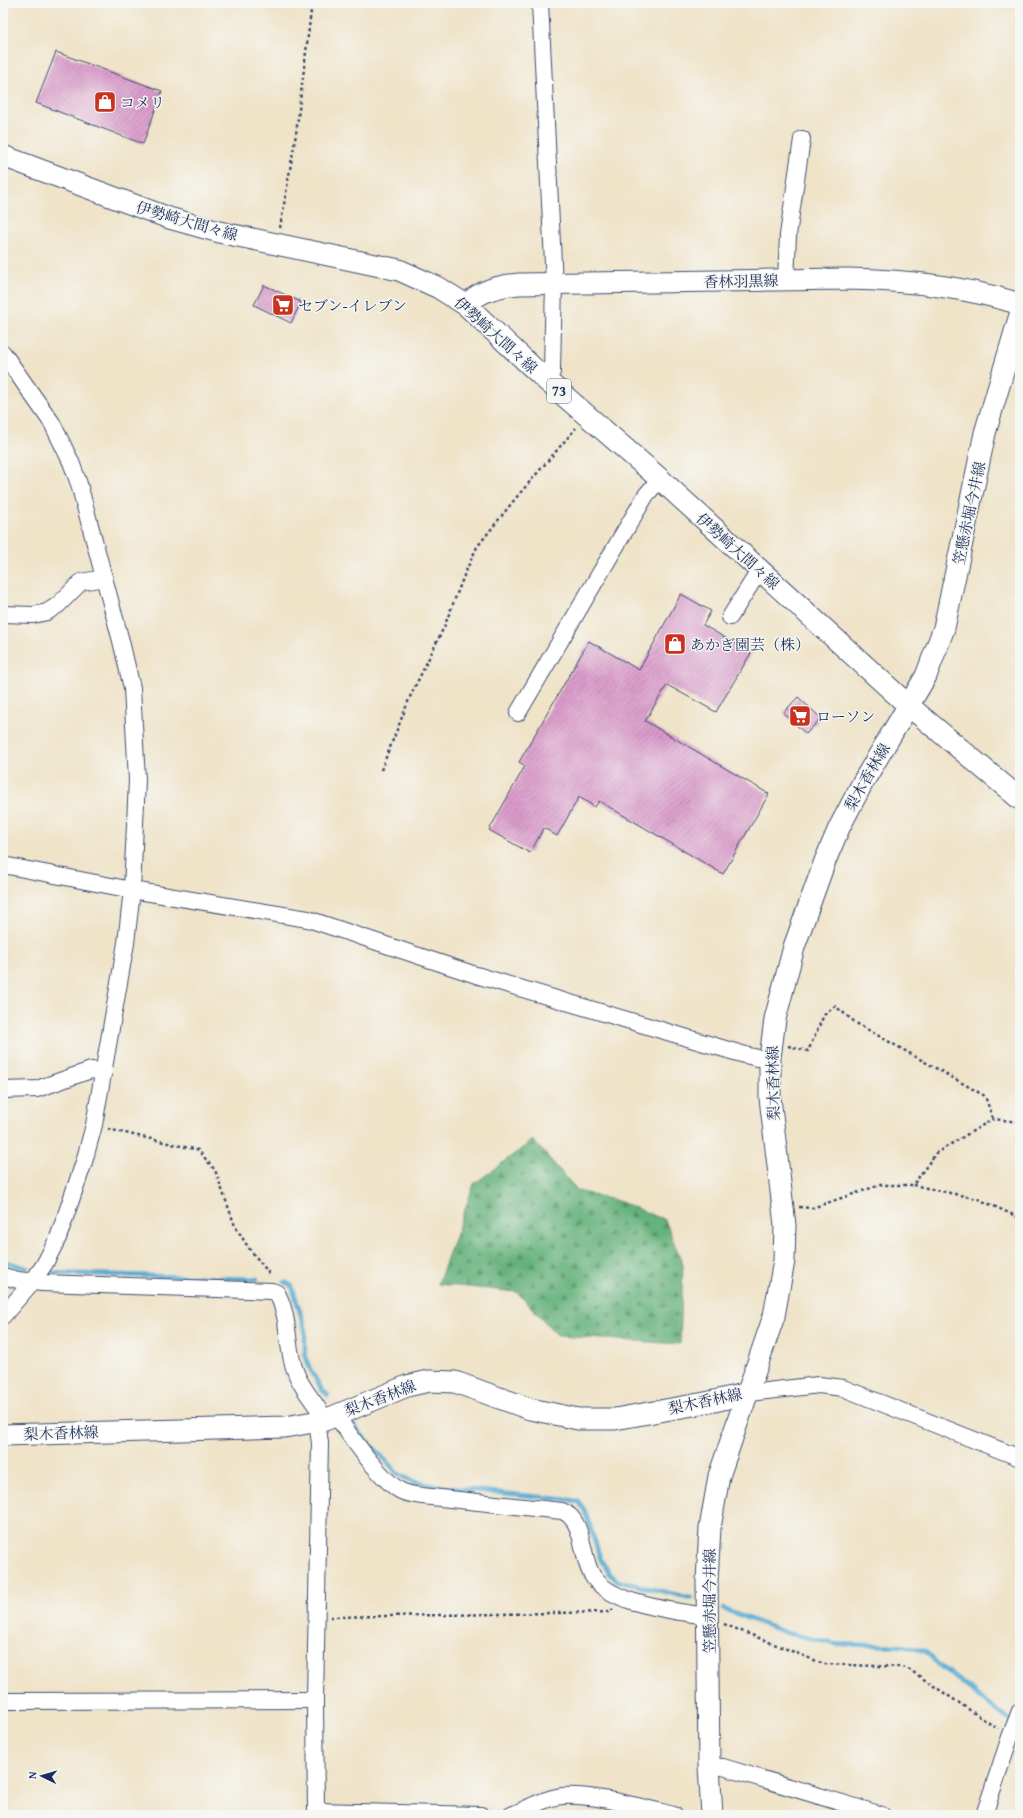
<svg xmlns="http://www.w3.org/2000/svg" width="1023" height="1818" font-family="'Gentium Book Plus','Noto Serif JP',serif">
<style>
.forest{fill:url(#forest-firs);stroke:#40706c}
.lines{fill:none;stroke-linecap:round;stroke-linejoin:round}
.stream{stroke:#57acd3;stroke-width:4.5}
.building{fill:url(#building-hatch)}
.minor-casing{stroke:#3b4a6e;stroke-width:18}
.major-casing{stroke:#3b4a6e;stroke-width:23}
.path{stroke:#3b4a6e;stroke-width:2.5;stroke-dasharray:3 3;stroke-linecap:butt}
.minor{stroke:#fff;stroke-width:16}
.major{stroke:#fff;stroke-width:21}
.labels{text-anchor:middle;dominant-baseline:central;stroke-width:3;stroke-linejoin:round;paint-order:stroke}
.shield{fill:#f6f6f2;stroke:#5d6b8a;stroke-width:1}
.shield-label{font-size:14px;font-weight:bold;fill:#1b2f5e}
.poi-label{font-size:15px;fill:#1b2f5e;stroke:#f6f6f2;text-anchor:start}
.street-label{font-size:15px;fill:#1b2f5e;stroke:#f6f6f2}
</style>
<defs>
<pattern id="forest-firs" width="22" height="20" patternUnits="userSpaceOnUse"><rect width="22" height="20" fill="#66b27b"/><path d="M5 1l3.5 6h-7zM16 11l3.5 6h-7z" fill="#539168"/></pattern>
<pattern id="building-hatch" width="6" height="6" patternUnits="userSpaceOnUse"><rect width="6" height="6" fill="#da9bca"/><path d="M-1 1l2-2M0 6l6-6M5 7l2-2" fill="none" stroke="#b07fa7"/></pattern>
</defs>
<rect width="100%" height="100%" fill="#f6f6f2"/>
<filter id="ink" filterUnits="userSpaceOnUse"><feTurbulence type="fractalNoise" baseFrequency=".025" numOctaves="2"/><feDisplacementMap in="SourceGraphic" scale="8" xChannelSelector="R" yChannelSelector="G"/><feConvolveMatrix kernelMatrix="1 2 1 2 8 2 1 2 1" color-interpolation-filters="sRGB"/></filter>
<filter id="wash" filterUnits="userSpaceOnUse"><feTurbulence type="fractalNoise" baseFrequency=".012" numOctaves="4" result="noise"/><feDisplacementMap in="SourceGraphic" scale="16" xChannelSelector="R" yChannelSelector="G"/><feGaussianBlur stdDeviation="0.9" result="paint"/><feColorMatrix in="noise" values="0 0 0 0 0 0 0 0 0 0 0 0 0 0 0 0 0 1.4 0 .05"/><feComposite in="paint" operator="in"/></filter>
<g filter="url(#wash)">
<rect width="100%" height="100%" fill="#efe3c8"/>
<path class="forest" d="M533 1140 578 1191 621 1202 665 1220 683 1265 680 1344 558 1336 517 1292 438 1284 474 1184Z"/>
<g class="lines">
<g class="stream">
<path d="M3 1261 27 1268"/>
<path d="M53 1273 257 1279"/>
<path d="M285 1282 292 1286 305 1328V1353L309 1367 322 1390 328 1395"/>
<path d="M353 1425 398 1474 412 1481 434 1486 571 1500 579 1502 585 1511 601 1560 611 1575 618 1581 691 1598"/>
<path d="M723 1609 787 1633 835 1644 903 1646 925 1651 940 1666 1013 1723"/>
</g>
</g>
<g id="blocks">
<g class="building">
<path d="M56 52 162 91 143 144 36 103Z"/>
<path d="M264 285 301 302 291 323 254 305Z"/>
<path d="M681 594 711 611 703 625 751 653 716 712 667 685 645 721 769 794 723 874 599 801 595 807 579 797 557 836 544 828 530 853 489 830 525 766 519 762 589 641 639 670Z"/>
<path d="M798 697 821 718 806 734 783 713Z"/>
</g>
</g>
</g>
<g filter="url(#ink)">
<use href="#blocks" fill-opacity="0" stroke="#3b4a6e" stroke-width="1"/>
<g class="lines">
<g class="minor-casing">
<g id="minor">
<path d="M540 3 554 283 552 369V372L546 380"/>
<path d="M786 280 788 235 802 139"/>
<path d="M3 353 52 423 71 462 79 484 121 641 132 688 137 780 132 890 126 943 94 1125 84 1162 58 1238 44 1265 32 1282 3 1316"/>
<path d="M3 614 33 615 47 612 58 605 81 582 104 578"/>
<path d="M730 617 754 579 761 571"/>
<path d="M518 713 646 495 660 479"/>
<path d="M3 865 132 890 308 919 476 975 745 1055 758 1058H770"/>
<path d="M3 1090 37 1089 91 1070 104 1072"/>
<path d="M3 1276 18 1280 42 1283 272 1291 277 1293C291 1320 285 1347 296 1373 302 1390 317 1404 325 1420"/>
<path d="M749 1393 819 1385 843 1388 1020 1458"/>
<path d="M336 1415C350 1436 381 1480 401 1491 408 1494 415 1495 422 1496L562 1511C586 1520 580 1560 594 1578 615 1606 676 1610 709 1617"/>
<path d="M317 1422 320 1443 315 1700 316 1811 481 1815"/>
<path d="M3 1701 315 1700"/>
<path d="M709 1766 723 1767 882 1815"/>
<path d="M511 1815C526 1810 540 1800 556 1797 584 1791 645 1808 674 1815"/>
<path d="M984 1815 1010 1737 1020 1711"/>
</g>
</g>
<g class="major-casing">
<g id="major">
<path d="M3 156 169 218 219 232 399 270 439 288 466 305 546 380 660 479 909 706 1020 799"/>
<path d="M466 305C481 290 498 286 519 284L847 279C906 280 963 286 1020 304"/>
<path d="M3 1435 285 1427 325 1420 407 1386 429 1381 455 1382 530 1409 578 1419H615L710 1402 749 1393"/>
<path d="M712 1815 709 1766 707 1580 710 1528 719 1476 774 1316 784 1261 785 1225 770 1098V1058L775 1019 794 947 825 861 839 828 863 782 926 676 944 628 985 433 1020 315"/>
</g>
</g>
<g class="path">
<path d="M280 228 296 134 312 3"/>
<path d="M381 770 410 697 444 627 465 573 477 547 515 499 576 428"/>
<path d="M788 1046 808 1051 824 1015 835 1006 856 1023 985 1096 993 1119"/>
<path d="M108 1129 198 1150 215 1170 235 1226 248 1247 268 1272 269 1276"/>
<path d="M913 1185 978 1199 1020 1218"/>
<path d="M799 1207 812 1208 880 1185H913L936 1153 993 1119 1020 1122"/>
<path d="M330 1617 610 1612 613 1609"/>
<path d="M724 1624 824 1664 902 1667 910 1670 998 1729"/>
</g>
<use href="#minor" class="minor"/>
<use href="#major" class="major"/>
</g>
</g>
<defs>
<g id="shop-square" transform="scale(1.15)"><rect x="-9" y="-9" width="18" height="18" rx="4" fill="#c8321e" stroke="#f6f6f2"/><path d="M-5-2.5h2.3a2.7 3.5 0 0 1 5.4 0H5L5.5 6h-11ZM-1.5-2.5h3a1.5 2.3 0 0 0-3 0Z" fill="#fff"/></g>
<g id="supermarket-square" transform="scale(1.15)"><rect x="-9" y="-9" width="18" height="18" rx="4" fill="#c8321e" stroke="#f6f6f2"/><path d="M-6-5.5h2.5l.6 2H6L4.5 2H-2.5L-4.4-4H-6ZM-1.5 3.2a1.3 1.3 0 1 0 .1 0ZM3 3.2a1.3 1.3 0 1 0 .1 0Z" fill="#fff"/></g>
</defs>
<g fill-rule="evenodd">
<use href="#shop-square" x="105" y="102"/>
<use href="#supermarket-square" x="283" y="305"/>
<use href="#shop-square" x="675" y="644"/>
<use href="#supermarket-square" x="800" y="716"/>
</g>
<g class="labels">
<rect class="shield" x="547" y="379" width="24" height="24" rx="3"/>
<g class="shield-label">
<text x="559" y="391">73</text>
</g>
<g class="poi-label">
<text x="120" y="102">コメリ</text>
<text x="298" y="305">セブン-イレブン</text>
<text x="690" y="644">あかぎ園芸（株）</text>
<text x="816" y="716">ローソン</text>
</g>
<g class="street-label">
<text transform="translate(187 221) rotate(16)">伊勢崎大間々線</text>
<text transform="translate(741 281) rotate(-1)">香林羽黒線</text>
<text transform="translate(496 335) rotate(42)">伊勢崎大間々線</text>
<text transform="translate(969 513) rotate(-78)">笠懸赤堀今井線</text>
<text transform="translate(738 551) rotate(42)">伊勢崎大間々線</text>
<text transform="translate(867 777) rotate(-60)">梨木香林線</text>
<text transform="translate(773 1083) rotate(-91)">梨木香林線</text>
<text transform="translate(380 1398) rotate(-21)">梨木香林線</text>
<text transform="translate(705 1401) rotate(-12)">梨木香林線</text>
<text transform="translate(61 1433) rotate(-2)">梨木香林線</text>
<text transform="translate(709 1601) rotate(-90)">笠懸赤堀今井線</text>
</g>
</g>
<rect width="1023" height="1818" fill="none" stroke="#f6f6f2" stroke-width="16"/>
<g transform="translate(42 1776) rotate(275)" stroke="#f6f6f2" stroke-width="3" paint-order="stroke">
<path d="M0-3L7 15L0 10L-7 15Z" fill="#1b2f5e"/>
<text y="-6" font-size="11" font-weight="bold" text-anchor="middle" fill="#1b2f5e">N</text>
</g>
</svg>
